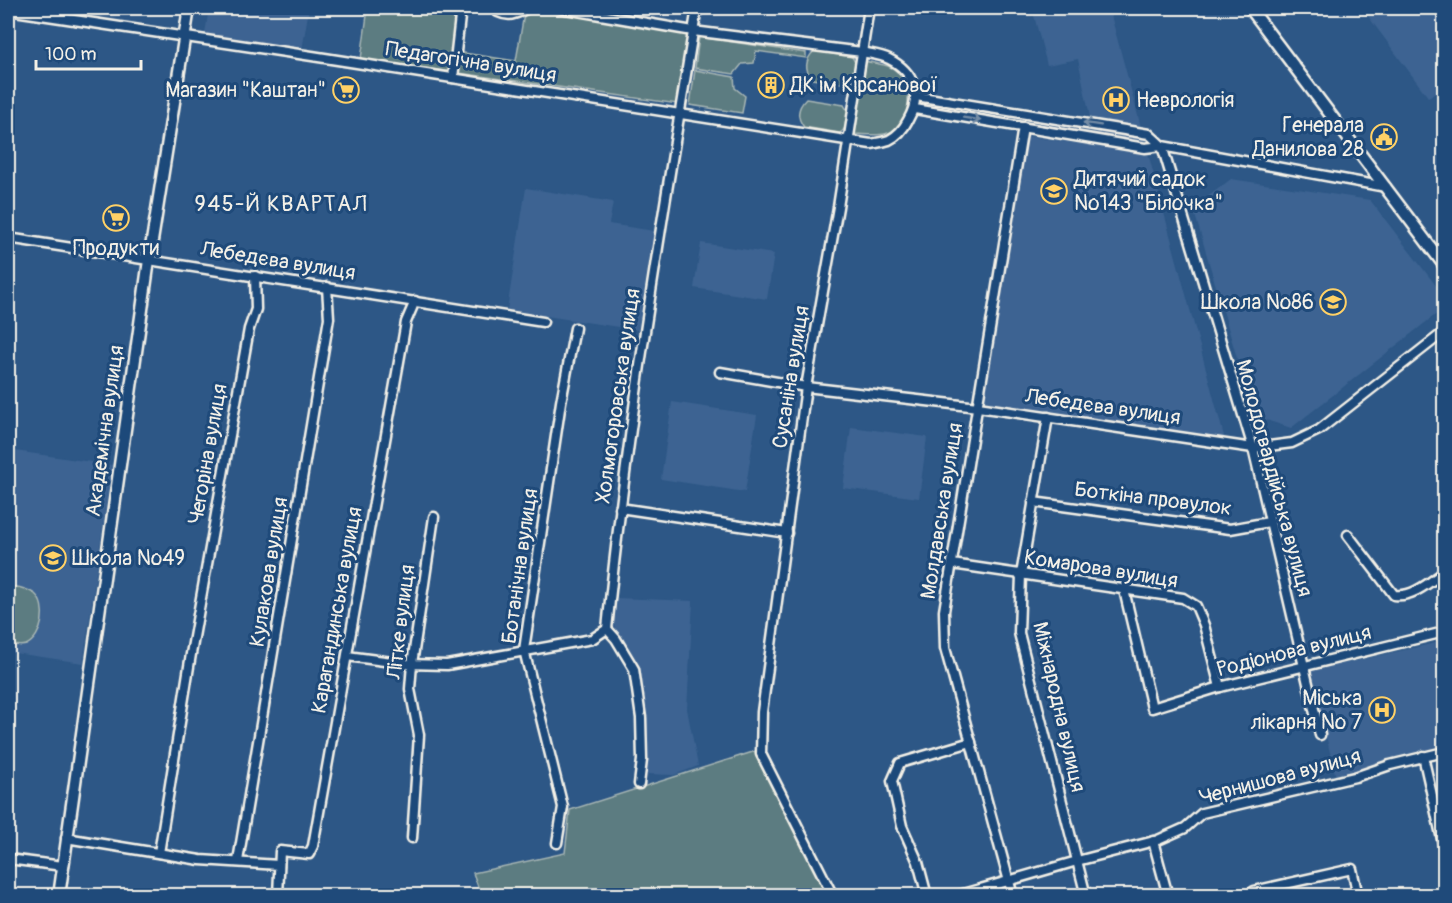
<svg xmlns="http://www.w3.org/2000/svg" width="1452" height="903" font-family="Pangolin,sans-serif">
<style>
.built{fill:#3d6492}
.green{fill:#5c7c81;stroke:#a8b6b4;stroke-width:1.5}
.lines{fill:none;stroke-linecap:round;stroke-linejoin:round}
.minor-casing{stroke:#f4f1e8;stroke-width:13}
.major-casing{stroke:#f4f1e8;stroke-width:15}
.minor{stroke:#1f4a7a;stroke-width:8}
.major{stroke:#1f4a7a;stroke-width:10}
.oneway{stroke:#748da6}
.labels{text-anchor:middle;dominant-baseline:central;stroke-width:6;stroke-linejoin:round;paint-order:stroke}
.street-label{font-size:21px;fill:#f4f1e8;stroke:#1f4a7a}
.poi-label{font-size:21px;fill:#f4f1e8;stroke:#1f4a7a;text-anchor:start}
.neighbourhood-label{font-size:22px;letter-spacing:1.5px;fill:#f4f1e8;stroke:#1f4a7a}
</style>
<rect width="100%" height="100%" fill="#2d5786"/>
<filter id="ink" filterUnits="userSpaceOnUse"><feTurbulence type="fractalNoise" baseFrequency=".0167" numOctaves="2"/><feDisplacementMap in="SourceGraphic" scale="12" xChannelSelector="R" yChannelSelector="G"/><feConvolveMatrix kernelMatrix="1 2 1 2 8 2 1 2 1" color-interpolation-filters="sRGB"/></filter>
<g filter="url(#ink)">
<g class="built">
<path d="M209 8H309L302 50 205 34Z"/>
<path d="M1032 8H1109L1225 440 984 405 1027 136 1096 146 1078 59 1047 65Z"/>
<path d="M1362 8H1444V89L1428 97Z"/>
<path d="M1231 179 1370 200 1444 296V308L1291 428 1254 416 1193 208Z"/>
<path d="M526 188 613 202 609 224 654 231 638 330 507 310Z"/>
<path d="M701 243 774 254 767 299 694 288Z"/>
<path d="M672 402 757 415 745 492 661 479Z"/>
<path d="M851 427 927 437 919 498 843 488Z"/>
<path d="M8 450 112 465 83 663 8 652Z"/>
<path d="M616 598 693 601 687 709 698 766 674 775 646 774 644 718 638 668 612 622Z"/>
<path d="M1444 641V750L1386 763 1336 778 1311 671Z"/>
</g>
<g class="green">
<path d="M368 8H463L457 52 516 61 525 8 688 34 678 104 361 59Z"/>
<path d="M699 37 806 53V58L756 51 754 63 742 64 734 74 695 68Z"/>
<path d="M814 51 852 57C859 67 857 76 848 84L812 79C804 69 805 60 814 51Z"/>
<path d="M865 61C872 63 881 64 888 66 913 76 914 113 895 129 885 138 866 134 853 134Z"/>
<path d="M695 70 734 77 735 88 745 96 742 113 690 105Z"/>
<path d="M806 99 844 105C851 115 850 125 840 133L804 127C796 117 797 108 806 99Z"/>
<path d="M8 586C17 587 27 588 35 594 48 606 43 637 26 645 21 647 14 645 8 644Z"/>
<path d="M756 751 831 895H481L473 873 565 853 570 810Z"/>
</g>
<g class="lines">
<g class="minor-casing">
<g id="minor">
<path d="M496 8 498 12C510 18 517 13 528 8"/>
<path d="M8 10 312 56 871 144C876 143 883 142 889 140 897 136 904 128 908 120 922 96 915 72 889 59 882 55 870 54 862 52L693 31 560 8"/>
<path d="M453 78 461 8"/>
<path d="M916 96 1149 134 1162 146 1253 448 1320 735"/>
<path d="M915 109 1145 148 1162 146 1386 187"/>
<path d="M8 238 543 322"/>
<path d="M720 372 806 387 978 407 1253 448 1292 443 1319 430 1444 332"/>
<path d="M1048 417 1021 575 1019 633 1086 896"/>
<path d="M1033 502 1230 529 1269 522"/>
<path d="M620 508 787 533"/>
<path d="M1348 535 1394 595C1412 598 1430 582 1444 572"/>
<path d="M952 564 1183 598 1196 606 1204 625 1220 687"/>
<path d="M1124 590 1152 708 1220 687 1444 632"/>
<path d="M347 656 407 664 447 665 592 639 607 629"/>
<path d="M1423 756 1444 848"/>
<path d="M639 784 642 760 641 718 634 669 616 639 607 629C628 420 663 214 697 8"/>
<path d="M66 838 200 860 279 865"/>
<path d="M412 838 419 735 410 689 412 664 434 517"/>
<path d="M1153 841 1168 896"/>
<path d="M557 843 563 807 524 650 561 402 575 328"/>
<path d="M159 853 191 654 249 329 256 309 255 276"/>
<path d="M8 859 63 866"/>
<path d="M238 861 329 318 327 287"/>
<path d="M1254 891 1352 869 1358 896"/>
<path d="M278 896 280 851 309 854 313 846 406 322 415 301"/>
<path d="M833 896 761 754 762 712 806 387 838 207 869 8"/>
<path d="M927 896 918 862 902 826 892 781 900 763 971 742"/>
<path d="M956 896 1077 861 1158 840 1185 828 1202 813 1355 777 1390 765 1444 752"/>
<path d="M1013 896 945 648 944 611 1023 127"/>
</g>
</g>
<g class="major-casing">
<g id="major">
<path d="M1250 8 1444 265"/>
<path d="M59 896 149 260 189 8"/>
</g>
</g>
<use href="#minor" class="minor"/>
<use href="#major" class="major"/>
</g>
<defs><path id="oneway-shaft" d="M-6 0H5M1.5-3L5.5 0L1.5 3" fill="none" stroke-width="1.6" stroke-linecap="round" stroke-linejoin="round" transform="scale(1.5)"/></defs>
<g class="oneway">
<use href="#oneway-shaft" transform="translate(972 119) rotate(9)"/>
<use href="#oneway-shaft" transform="translate(1092 124) rotate(-171)"/>
</g>
</g>
<defs>
<g id="building-ring" transform="scale(1.35)"><circle r="9.5" fill="#1f4a7a" stroke="#ffd166" stroke-width="1.5"/><path d="M-4-6H4V6H1V3H-1V6H-4ZM-2.5-4.3h1.7v1.8h-1.7ZM.8-4.3h1.7v1.8H.8ZM-2.5-1h1.7V.8h-1.7ZM.8-1h1.7V.8H.8Z" fill="#ffd166"/></g>
<g id="supermarket-ring" transform="scale(1.35)"><circle r="9.5" fill="#1f4a7a" stroke="#ffd166" stroke-width="1.5"/><path d="M-6-5.5h2.5l.6 2H6L4.5 2H-2.5L-4.4-4H-6ZM-1.5 3.2a1.3 1.3 0 1 0 .1 0ZM3 3.2a1.3 1.3 0 1 0 .1 0Z" fill="#ffd166"/></g>
<g id="hospital-ring" transform="scale(1.35)"><circle r="9.5" fill="#1f4a7a" stroke="#ffd166" stroke-width="1.5"/><path d="M-5-5h3v3.5h4V-5h3V5h-3V1.5h-4V5h-3Z" fill="#ffd166"/></g>
<g id="civic-ring" transform="scale(1.35)"><circle r="9.5" fill="#1f4a7a" stroke="#ffd166" stroke-width="1.5"/><path d="M-.6-6.5H3V-4.5H.6V-3L4-1V1h2V6H-6V1h2V-1L-.6-3ZM-1.2 2.5V6h2.4V2.5Z" fill="#ffd166"/></g>
<g id="school-ring" transform="scale(1.35)"><circle r="9.5" fill="#1f4a7a" stroke="#ffd166" stroke-width="1.5"/><path d="M0-5L7-2L0 1L-7-2ZM-4 1L0 2.5L4 1V4Q0 6-4 4Z" fill="#ffd166"/></g>
</defs>
<g fill-rule="evenodd">
<use href="#building-ring" x="771" y="85"/>
<use href="#supermarket-ring" x="346" y="90"/>
<use href="#hospital-ring" x="1116" y="100"/>
<use href="#civic-ring" x="1384" y="137"/>
<use href="#school-ring" x="1054" y="191"/>
<use href="#supermarket-ring" x="116" y="218"/>
<use href="#school-ring" x="1333" y="302"/>
<use href="#school-ring" x="53" y="558"/>
<use href="#hospital-ring" x="1382" y="710"/>
</g>
<g class="labels">
<g class="street-label">
<text transform="translate(471 62) rotate(9)">Педагогічна вулиця</text>
<text transform="translate(278 261) rotate(9)">Лебедєва вулиця</text>
<text transform="translate(791 377) rotate(-81)">Сусаніна вулиця</text>
<text transform="translate(618 396) rotate(-82)">Холмогоровська вулиця</text>
<text transform="translate(1103 407) rotate(8)">Лебедєва вулиця</text>
<text transform="translate(105 431) rotate(-82)">Академічна вулиця</text>
<text transform="translate(208 454) rotate(-80)">Чегоріна вулиця</text>
<text transform="translate(1274 478) rotate(75)">Молодогвардійська вулиця</text>
<text transform="translate(1153 499) rotate(7)">Боткіна провулок</text>
<text transform="translate(942 511) rotate(-81)">Молдавська вулиця</text>
<text transform="translate(520 566) rotate(-82)">Ботанічна вулиця</text>
<text transform="translate(1101 569) rotate(9)">Комарова вулиця</text>
<text transform="translate(269 572) rotate(-81)">Кулакова вулиця</text>
<text transform="translate(337 610) rotate(-80)">Карагандинська вулиця</text>
<text transform="translate(401 622) rotate(-83)">Літке вулиця</text>
<text transform="translate(1294 651) rotate(-14)">Родіонова вулиця</text>
<text transform="translate(1059 707) rotate(77)">Міжнародна вулиця</text>
<text transform="translate(1280 777) rotate(-15)">Чернишова вулиця</text>
</g>
<g class="poi-label">
<text x="790" y="85">ДК ім Кірсанової</text>
<text x="326" y="90" text-anchor="end">Магазин "Каштан"</text>
<text x="1136" y="100">Неврологія</text>
<text x="1364" y="125" text-anchor="end">Генерала<tspan x="1364" dy="24">Данилова 28</tspan></text>
<text x="1074" y="179">Дитячий садок<tspan x="1074" dy="24">№143 "Білочка"</tspan></text>
<text x="116" y="248" text-anchor="middle">Продукти</text>
<text x="1314" y="302" text-anchor="end">Школа №86</text>
<text x="72" y="558">Школа №49</text>
<text x="1362" y="698" text-anchor="end">Міська<tspan x="1362" dy="24">лікарня № 7</tspan></text>
</g>
<g class="neighbourhood-label">
<text x="281" y="204">945-Й КВАРТАЛ</text>
</g>
</g>
<rect width="1452" height="903" fill="none" stroke="#1f4a7a" stroke-width="30"/>
<rect x="15" y="15" width="1422" height="873" fill="none" stroke="#f4f1e8" stroke-width="2" filter="url(#ink)"/>
<path d="M36 60v9h105v-9" fill="none" stroke="#f4f1e8" stroke-width="3"/>
<text x="45" y="60" font-size="18" fill="#f4f1e8" stroke="#1f4a7a" stroke-width="4.5" paint-order="stroke">100 m</text>
</svg>
